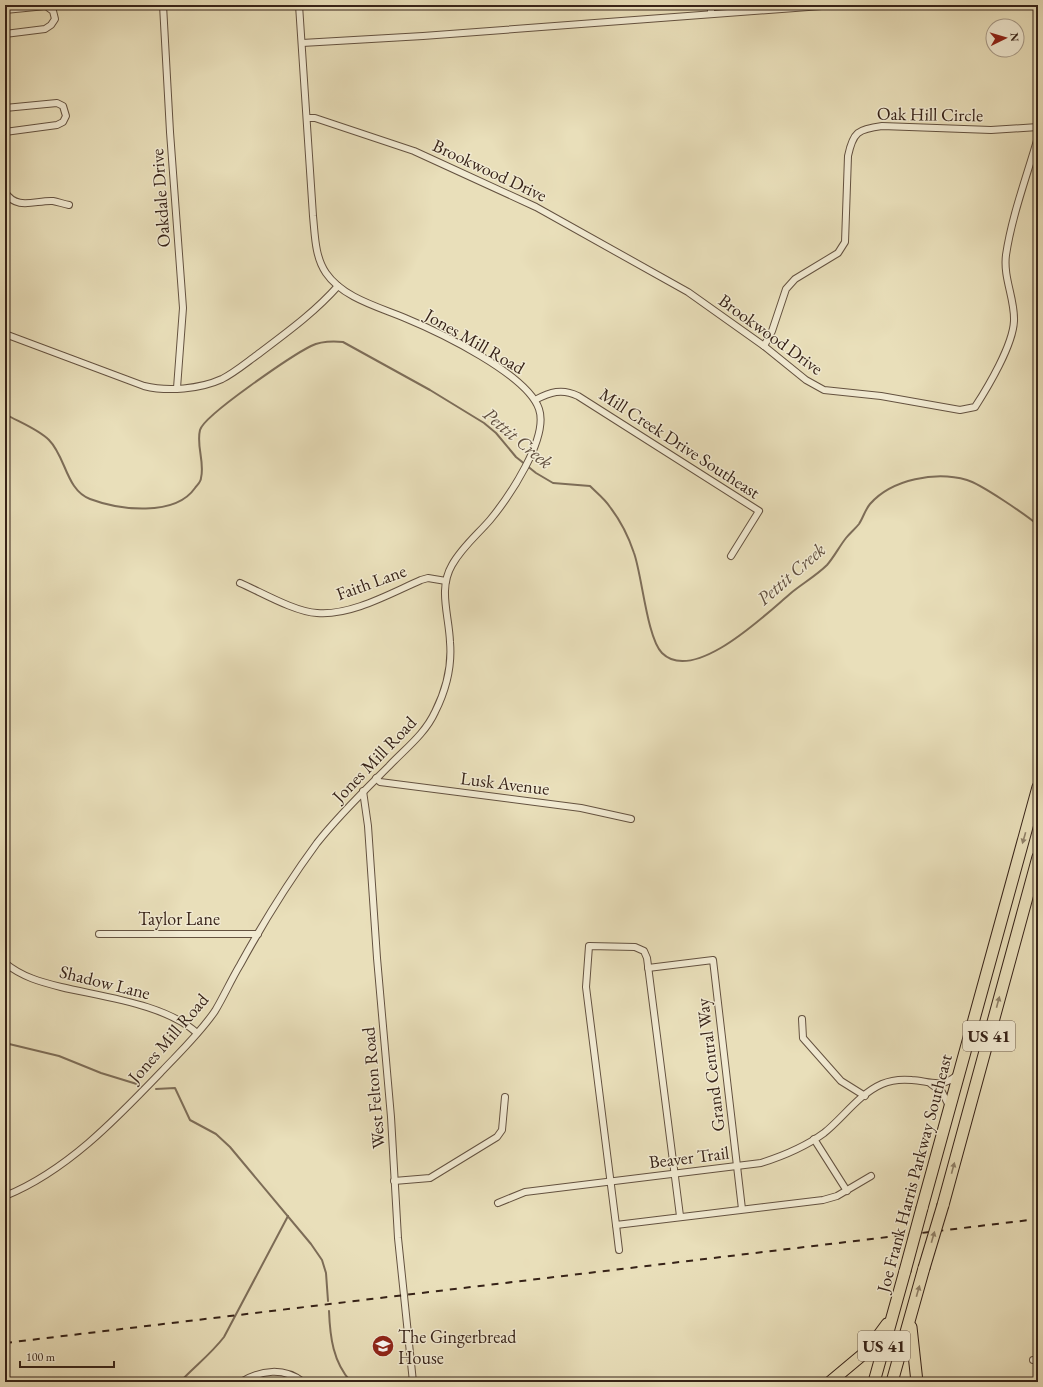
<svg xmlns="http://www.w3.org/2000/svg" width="1043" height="1387" font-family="'EB Garamond',serif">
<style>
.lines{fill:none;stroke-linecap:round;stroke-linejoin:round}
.stream{stroke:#7d6d58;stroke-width:2}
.street-casing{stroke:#645240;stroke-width:8}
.highway-casing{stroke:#372318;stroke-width:13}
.street{stroke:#f1ead2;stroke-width:6}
.highway{stroke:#e9dfba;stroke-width:11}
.rail{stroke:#372318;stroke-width:2;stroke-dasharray:7 7;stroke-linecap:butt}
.highway-bridge-casing{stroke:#372318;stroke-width:13;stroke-linecap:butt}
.highway-bridge{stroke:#e9dfba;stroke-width:11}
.oneway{fill:#908169}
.labels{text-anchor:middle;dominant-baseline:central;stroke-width:3;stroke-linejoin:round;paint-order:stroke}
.shield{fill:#f1ead2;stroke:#6f5f50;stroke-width:1}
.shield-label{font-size:17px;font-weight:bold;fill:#372318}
.street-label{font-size:18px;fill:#372318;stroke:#f1ead2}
.poi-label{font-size:18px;fill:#372318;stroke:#f1ead2;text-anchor:start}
.water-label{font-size:19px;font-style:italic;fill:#604e3d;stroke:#f1ead2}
</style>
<rect width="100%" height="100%" fill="#e9dfba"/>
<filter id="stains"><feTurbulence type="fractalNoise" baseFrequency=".005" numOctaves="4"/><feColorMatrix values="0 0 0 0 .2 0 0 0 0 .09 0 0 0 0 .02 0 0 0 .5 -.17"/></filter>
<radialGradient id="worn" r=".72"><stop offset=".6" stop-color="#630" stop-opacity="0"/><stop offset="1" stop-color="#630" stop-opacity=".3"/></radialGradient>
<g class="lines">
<g class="stream">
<path d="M5 414C19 422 38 429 49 440 66 457 66 490 90 499 119 510 175 517 195 488 197 485 201 482 201 478 205 462 196 446 200 430 204 415 293 355 311 346 321 341 332 341 343 342L430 390 484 423 496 433 516 457 536 473 553 483 590 486C596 492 605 499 610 507 620 520 629 538 634 553 642 575 647 638 662 653 694 685 767 613 791 593 802 584 817 575 827 565 834 557 839 547 846 538 850 533 855 529 859 524 863 518 865 510 870 504 892 479 936 471 967 480 981 484 1026 515 1038 525"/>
<path d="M5 1043 59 1056 101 1073 140 1085"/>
<path d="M156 1089 175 1088 190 1120 216 1134 230 1147 311 1244 322 1260 326 1273 328 1301"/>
<path d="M329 1311C330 1337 333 1362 351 1382"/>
<path d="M180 1382C194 1367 211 1354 224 1337L288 1216"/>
</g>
<g class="street-casing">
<g id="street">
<path d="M163 5 170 132 183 308 177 388"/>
<path d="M711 5V14"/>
<path d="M5 10 46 6 53 11 55 19 51 25 45 29 5 34"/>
<path d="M302 43 423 36 835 5"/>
<path d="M5 108 57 103 63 106 66 116 63 122 57 125 5 132"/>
<path d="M307 118H315L414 151 536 207 688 292 764 346 806 380 824 390 881 396 960 410 975 407C988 387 1013 345 1014 321 1015 299 1003 278 1006 255 1012 215 1027 176 1038 137"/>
<path d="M5 192C17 211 35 200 53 201 58 202 64 204 69 205"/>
<path d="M5 334 144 386C168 392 200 389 222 379 234 373 246 363 257 355 286 333 314 313 338 286"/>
<path d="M764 346 772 331 786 289 795 279 838 253 845 242 848 156C853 132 858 129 882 126L991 130 1038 127"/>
<path d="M535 400C550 392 562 388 578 396L759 511 731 556"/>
<path d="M240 583C261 592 295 612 317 613 351 616 391 593 421 580L428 578 446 581"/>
<path d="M376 778 380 782 581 808 631 819"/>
<path d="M363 791 368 826 377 958 391 1117 398 1238 413 1382"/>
<path d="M99 934H258"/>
<path d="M5 963C22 977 41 982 61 987 103 997 165 1004 197 1033"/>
<path d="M648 968 713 960 742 1209"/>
<path d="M802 1019 803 1038 841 1081 865 1096"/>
<path d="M931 1084 942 1092 949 1106"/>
<path d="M814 1139 847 1191"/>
<path d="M394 1181 430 1178 497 1137 502 1130 505 1097"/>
<path d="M5 1196C67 1171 117 1118 163 1070 181 1051 200 1033 215 1011 224 996 231 980 240 965 263 923 289 881 317 843 339 815 364 791 389 766 405 749 425 734 435 712 446 690 452 665 450 642 449 615 438 589 452 565 462 547 478 534 490 520 509 497 549 438 539 409 527 374 439 332 405 318 379 307 343 298 326 273 315 257 315 236 313 216L299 5"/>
<path d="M498 1203 525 1192 761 1163C783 1156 805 1147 824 1133 843 1118 859 1094 882 1084 891 1080 901 1079 912 1080 929 1081 942 1089 957 1075"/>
<path d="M680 1216 647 958 644 951 635 947 589 946 586 987 616 1225 823 1200 837 1196 871 1176"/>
<path d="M616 1225 619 1250"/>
<path d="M1033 1360H1038"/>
<path d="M241 1382C261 1370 284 1367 303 1382"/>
</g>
</g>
<g class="highway-casing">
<g id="highway">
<path d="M943 1205 1038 857"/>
<path d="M922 1208 1038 787"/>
<path d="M911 1327 917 1382"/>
<path d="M830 1382 867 1351 887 1324"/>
<path d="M874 1382 905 1271"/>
<path d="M892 1382 924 1268"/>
</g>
</g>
<use href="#street" class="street"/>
<use href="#highway" class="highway"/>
<path class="rail" d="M5 1343 1038 1219"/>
<g class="highway-bridge-casing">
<g id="highway-bridge">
<path d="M924 1268 943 1205"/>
<path d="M905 1271 922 1208"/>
</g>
</g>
<use href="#highway-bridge" class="highway-bridge"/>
</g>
<defs><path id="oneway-solid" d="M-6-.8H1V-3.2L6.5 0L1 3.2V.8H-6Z"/></defs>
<g class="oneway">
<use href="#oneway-solid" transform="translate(1024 838) rotate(106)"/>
<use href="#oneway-solid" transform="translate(998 1002) rotate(-75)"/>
<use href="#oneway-solid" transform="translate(953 1168) rotate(-75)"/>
<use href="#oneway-solid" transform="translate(933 1237) rotate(-74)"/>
<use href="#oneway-solid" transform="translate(918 1291) rotate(-74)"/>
</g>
<defs>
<g id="school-disc" transform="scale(1.15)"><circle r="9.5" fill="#8f2418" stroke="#f1ead2"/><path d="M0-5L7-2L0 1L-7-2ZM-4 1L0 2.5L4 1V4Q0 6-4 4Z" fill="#fff"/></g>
</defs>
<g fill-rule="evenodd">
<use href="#school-disc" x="383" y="1346"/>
</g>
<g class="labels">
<g class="shield">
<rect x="963" y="1021" width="52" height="30" rx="3"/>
<rect x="858" y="1331" width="52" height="30" rx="3"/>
</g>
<g class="shield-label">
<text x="989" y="1036">US 41</text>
<text x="884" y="1346">US 41</text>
</g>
<g class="street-label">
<text transform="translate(930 114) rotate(1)">Oak Hill Circle</text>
<text transform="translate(490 170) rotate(25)">Brookwood Drive</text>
<text transform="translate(160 198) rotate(-94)">Oakdale Drive</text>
<text transform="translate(771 334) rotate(36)">Brookwood Drive</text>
<text transform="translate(475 341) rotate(30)">Jones Mill Road</text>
<text transform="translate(680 443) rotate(33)">Mill Creek Drive Southeast</text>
<text transform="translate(371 582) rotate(-20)">Faith Lane</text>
<text transform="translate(374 759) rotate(-46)">Jones Mill Road</text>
<text transform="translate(505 783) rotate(7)">Lusk Avenue</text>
<text x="179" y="918">Taylor Lane</text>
<text transform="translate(105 982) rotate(14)">Shadow Lane</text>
<text transform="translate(168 1038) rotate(-49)">Jones Mill Road</text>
<text transform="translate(710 1065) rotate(-97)">Grand Central Way</text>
<text transform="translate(373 1088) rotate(-95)">West Felton Road</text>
<text transform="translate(689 1157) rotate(-7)">Beaver Trail</text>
<text transform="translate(914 1173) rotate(-75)">Joe Frank Harris Parkway Southeast</text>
</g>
<g class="poi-label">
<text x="398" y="1336">The Gingerbread<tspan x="398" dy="21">House</tspan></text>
</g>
<g class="water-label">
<text transform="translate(518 438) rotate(40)">Pettit Creek</text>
<text transform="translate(791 574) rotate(-41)">Pettit Creek</text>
</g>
</g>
<rect width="1043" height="1387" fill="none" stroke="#e9dfba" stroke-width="20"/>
<rect x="6" y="6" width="1031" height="1375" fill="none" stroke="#372318" stroke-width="2"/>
<rect x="10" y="10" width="1023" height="1367" fill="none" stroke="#372318"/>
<g transform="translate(1005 38) rotate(85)"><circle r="19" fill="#f1ead2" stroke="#a79a88"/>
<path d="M0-3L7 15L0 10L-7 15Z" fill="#8f2418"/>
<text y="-6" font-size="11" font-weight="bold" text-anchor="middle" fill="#372318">N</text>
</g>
<path d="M20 1361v6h94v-6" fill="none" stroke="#372318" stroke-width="2"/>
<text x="26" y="1361" font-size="12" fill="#372318" stroke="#f1ead2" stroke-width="3" paint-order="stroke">100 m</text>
<rect width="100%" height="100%" filter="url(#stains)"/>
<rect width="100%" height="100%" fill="url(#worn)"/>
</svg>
